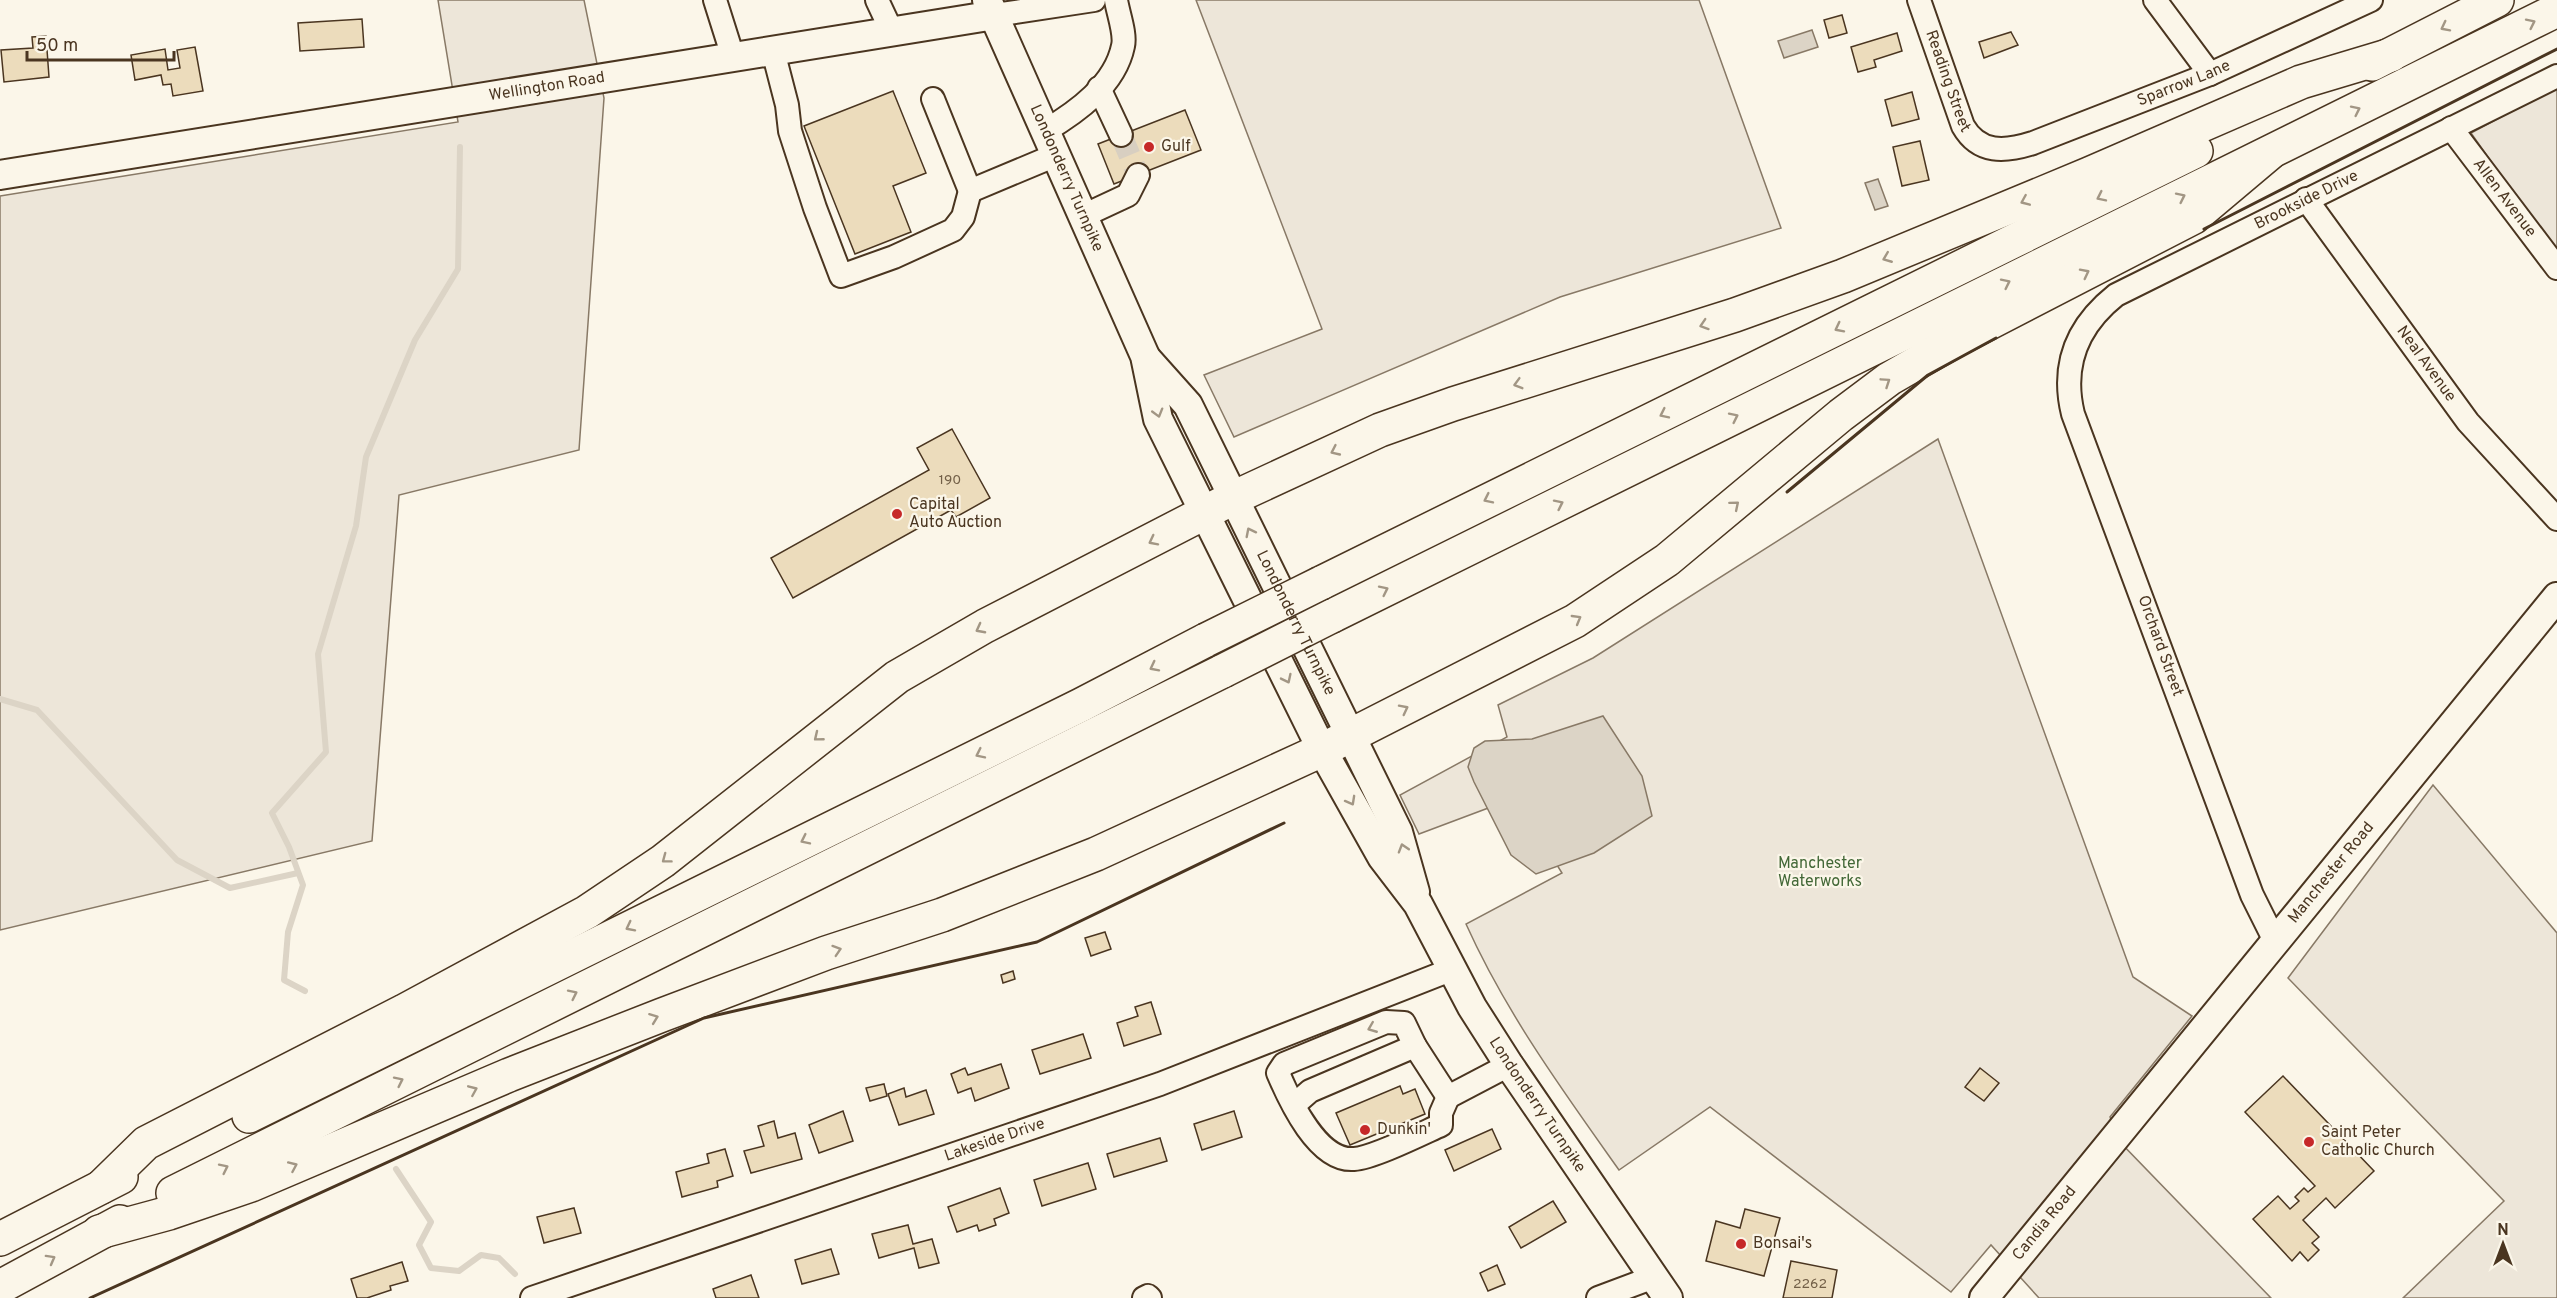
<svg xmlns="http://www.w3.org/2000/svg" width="2557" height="1298" font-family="Overpass,sans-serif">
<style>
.green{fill:#ede6d9;stroke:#887966;stroke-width:1.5}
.water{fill:#dcd4c6;stroke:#887966;stroke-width:1.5}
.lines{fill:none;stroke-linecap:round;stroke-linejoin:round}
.stream{stroke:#dcd4c6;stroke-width:6}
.building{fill:#ecdcbc;stroke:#4a3520;stroke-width:1.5}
.minor-tunnel{stroke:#d8cfc1;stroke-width:22;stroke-dasharray:22 11;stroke-linecap:butt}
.minor-casing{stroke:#4a3520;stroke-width:26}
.major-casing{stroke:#4a3520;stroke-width:32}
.highway-casing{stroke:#4a3520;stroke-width:36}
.minor{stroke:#fbf6e9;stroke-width:22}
.major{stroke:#fbf6e9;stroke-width:28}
.highway{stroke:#fbf6e9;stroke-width:33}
.highway-bridge-casing{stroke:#4a3520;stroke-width:36;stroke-linecap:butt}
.highway-bridge{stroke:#fbf6e9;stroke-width:33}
.wall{stroke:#4a3520;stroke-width:3}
.oneway{stroke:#a29684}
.poi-dot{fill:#c62828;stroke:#fbf6e9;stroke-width:2}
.labels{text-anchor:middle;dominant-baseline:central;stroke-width:4.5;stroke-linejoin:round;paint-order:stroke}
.number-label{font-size:14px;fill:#725f47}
.street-label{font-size:16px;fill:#4a3520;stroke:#fbf6e9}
.poi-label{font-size:16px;fill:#4a3520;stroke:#fbf6e9;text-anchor:start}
.park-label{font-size:16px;fill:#436837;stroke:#fbf6e9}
</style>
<rect width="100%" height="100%" fill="#fbf6e9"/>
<g class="green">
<path d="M438 0H584L604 98 579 450 399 495 372 841 0 930V196L458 122Z"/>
<path d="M1196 0H1699L1781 228 1560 297 1234 437 1204 375 1322 329Z"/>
<path d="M2557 87V255L2471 133Z"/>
<path d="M1938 439 2133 977 2192 1016 2110 1117 2119 1141 2271 1298H2039L1991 1245 1951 1292 1710 1107 1619 1170C1563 1091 1506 1013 1466 924L1562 873 1515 798 1419 834 1400 795 1507 737 1498 705 1593 658Z"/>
<path d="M2433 785 2557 933V1298H2403L2504 1201 2288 978Z"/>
</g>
<g class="water">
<path d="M1812 30 1818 47 1784 58 1778 41Z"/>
<path d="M1878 179 1888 206 1875 210 1865 183Z"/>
<path d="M1603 716 1642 776 1652 816 1594 853 1536 874 1511 855 1474 782 1468 767 1474 748 1485 741 1532 739Z"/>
</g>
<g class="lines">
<g class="stream">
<path d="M0 699 37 710 177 860 230 888 298 873"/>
<path d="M305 991 284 980 288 932 303 885 289 847 272 813 326 752 318 654 356 526 366 457 415 340 458 269 460 147"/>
<path d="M396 1169 431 1222 419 1245 431 1268 459 1271 481 1255 499 1258 515 1274"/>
</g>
</g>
<g class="building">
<path d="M1842 15 1847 33 1829 38 1824 20Z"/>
<path d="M362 19 364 47 300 51 298 23Z"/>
<path d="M2011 32 2018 45 1984 58 1979 42Z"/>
<path d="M1897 33 1902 51 1874 60 1876 67 1858 72 1851 47Z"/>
<path d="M46 36 49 77 4 82 1 50 33 48 32 37Z"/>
<path d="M195 47 203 91 173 96 171 84 163 85 161 75 135 80 131 55 165 49 168 70 180 68 177 50Z"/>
<path d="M893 91 926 173 893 186 911 232 855 254 804 126Z"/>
<path d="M1912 92 1919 119 1892 126 1885 100Z"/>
<path d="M1185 110 1201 150 1114 184 1098 144Z"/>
<path d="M1920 141 1929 180 1902 186 1893 147Z"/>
<path d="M952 429 990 498 956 517 951 510 793 598 771 558 929 470 917 448Z"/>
<path d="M1105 932 1111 949 1091 956 1085 938Z"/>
<path d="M1013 971 1015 979 1003 983 1001 975Z"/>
<path d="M1151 1002 1161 1034 1124 1046 1117 1023 1138 1016 1135 1007Z"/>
<path d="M1083 1034 1091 1058 1040 1074 1032 1050Z"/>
<path d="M1001 1064 1009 1088 975 1101 971 1088 958 1093 951 1074 965 1068 968 1075Z"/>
<path d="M1980 1068 1999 1083 1984 1101 1965 1087Z"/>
<path d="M2283 1076 2374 1171 2335 1208 2326 1198 2303 1220 2319 1237 2312 1243 2319 1250 2308 1261 2300 1252 2292 1261 2253 1219 2278 1196 2290 1209 2299 1201 2295 1197 2304 1188 2308 1192 2315 1186 2245 1112Z"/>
<path d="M884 1084 887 1096 870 1101 866 1088Z"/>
<path d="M1400 1086 1403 1094 1415 1089 1425 1114 1350 1145 1336 1113Z"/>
<path d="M904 1088 906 1097 926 1090 934 1114 899 1125 888 1094Z"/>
<path d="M843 1111 853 1141 819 1153 809 1125Z"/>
<path d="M1234 1111 1242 1137 1202 1150 1194 1124Z"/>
<path d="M774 1121 778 1138 795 1133 802 1159 751 1173 744 1151 764 1146 758 1126Z"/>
<path d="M1492 1129 1501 1149 1454 1171 1445 1150Z"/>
<path d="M1160 1138 1167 1161 1114 1177 1107 1154Z"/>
<path d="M725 1149 733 1176 717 1181 718 1187 682 1197 676 1172 709 1163 707 1154Z"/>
<path d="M1088 1163 1096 1189 1042 1206 1034 1180Z"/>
<path d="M1000 1188 1009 1213 994 1219 996 1225 979 1231 977 1225 957 1232 948 1207Z"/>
<path d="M1553 1201 1566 1222 1521 1248 1509 1227Z"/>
<path d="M574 1208 581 1233 544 1243 537 1217Z"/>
<path d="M1745 1209 1780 1218 1764 1276 1706 1261 1716 1221 1740 1228Z"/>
<path d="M908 1225 913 1244 932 1239 939 1263 919 1268 914 1248 879 1258 872 1234Z"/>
<path d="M831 1249 839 1274 802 1284 795 1260Z"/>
<path d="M1791 1261 1837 1270 1832 1298H1783Z"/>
<path d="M402 1262 408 1281 390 1286 391 1290 367 1298H357L351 1279Z"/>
<path d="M1497 1265 1505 1284 1488 1291 1480 1273Z"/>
<path d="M751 1275 759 1298H716L713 1289Z"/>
</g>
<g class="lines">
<path class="minor-tunnel" d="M1121 135 1138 175"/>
<g class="minor-casing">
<g id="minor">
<path d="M715 0 733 57"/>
<path d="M877 0 892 32"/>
<path id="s1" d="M1919 0 1963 126C1979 154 2005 152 2033 143L2210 74 2371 0"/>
<path d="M2155 0 2210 74"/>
<path d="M995 15 1094 0"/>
<path d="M773 51 787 105 790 131 815 208 841 276 894 257 953 230 963 217 970 191"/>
<path d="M1099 88 1121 135"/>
<path d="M933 99 970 191 1056 155"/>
<path id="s2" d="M2451 128 2557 268"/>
<path d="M1045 131C1077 112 1115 85 1123 46 1126 34 1118 13 1116 0"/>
<path id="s3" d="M2306 199 2468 422 2557 519"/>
<path d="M1083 216 1128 195 1138 175"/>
<path id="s4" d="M2275 941 2252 895 2073 414C2061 365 2077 326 2116 295L2557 76"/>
<path d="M1415 1046 1404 1023 1386 1022 1284 1064 1278 1073C1290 1101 1318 1162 1354 1159 1373 1158 1423 1133 1441 1125V1113L1448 1097"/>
<path d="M1294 1105 1310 1091 1415 1046 1448 1097 1509 1065"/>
<path id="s5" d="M532 1298 1160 1084 1453 969"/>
<path d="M1144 1298 1148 1296 1150 1298"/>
<path d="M1598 1298 1654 1277"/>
</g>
</g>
<g class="major-casing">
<g id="major">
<path id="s6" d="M987 0 1145 356 1158 419 1322 750 1382 857 1418 904 1472 1007 1509 1065 1668 1298"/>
<path id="s7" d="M0 175 995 15"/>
<path id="s8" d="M1146 358 1188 405 1398 832 1415 892"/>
<path id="s9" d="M1984 1298 2557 597"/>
</g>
</g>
<g class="highway-casing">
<g id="highway">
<path d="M2372 64 2497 0"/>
<path d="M1321 583 2196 151"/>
<path d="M1332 616 2557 10"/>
<path d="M249 1116 1081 705 1206 640"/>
<path d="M101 1187 146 1143 404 1011 587 912 663 861 897 677 985 626 1233 498 1380 430 1453 404 1735 315 1843 276 2089 174 2301 82 2391 55"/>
<path d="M173 1193 1223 671"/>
<path d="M99 1232 169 1213 251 1185 509 1075 662 1015 826 953 942 915 1096 854 1322 750 1575 621 1667 560 1841 415 1889 379 1958 339 2194 217 2270 153"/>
<path d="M0 1239 121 1177"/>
<path d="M0 1287 120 1222"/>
</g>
</g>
<use href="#minor" class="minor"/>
<use href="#major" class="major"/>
<use href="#highway" class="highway"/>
<g class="highway-bridge-casing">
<g id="highway-bridge">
<path d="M1206 640 1321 583"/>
<path d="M1223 671 1332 616"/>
</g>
</g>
<use href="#highway-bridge" class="highway-bridge"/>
<g class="wall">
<path d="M2204 229 2557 49"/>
<path d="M1787 492 1928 375 1996 338"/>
<path d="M90 1298 704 1018 1037 942 1284 823"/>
</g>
</g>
<defs><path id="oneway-chevron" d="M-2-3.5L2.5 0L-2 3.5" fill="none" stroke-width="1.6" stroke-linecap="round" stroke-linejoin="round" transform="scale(1.5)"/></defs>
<g class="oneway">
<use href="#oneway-chevron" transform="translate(2531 23) rotate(-26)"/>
<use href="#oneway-chevron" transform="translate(2445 27) rotate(153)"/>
<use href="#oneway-chevron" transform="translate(2356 110) rotate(-26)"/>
<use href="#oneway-chevron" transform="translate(2101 197) rotate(154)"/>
<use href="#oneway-chevron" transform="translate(2181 197) rotate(-26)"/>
<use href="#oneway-chevron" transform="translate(2025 201) rotate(157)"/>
<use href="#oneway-chevron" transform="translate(1887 258) rotate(158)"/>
<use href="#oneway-chevron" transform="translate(2085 273) rotate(-27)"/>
<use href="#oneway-chevron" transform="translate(2006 283) rotate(-26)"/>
<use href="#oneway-chevron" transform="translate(1704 325) rotate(162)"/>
<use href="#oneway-chevron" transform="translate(1839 328) rotate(153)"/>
<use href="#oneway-chevron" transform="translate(1886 382) rotate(-34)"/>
<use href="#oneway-chevron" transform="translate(1518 384) rotate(164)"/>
<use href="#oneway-chevron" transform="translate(1158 413) rotate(74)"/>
<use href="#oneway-chevron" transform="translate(1664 414) rotate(154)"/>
<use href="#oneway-chevron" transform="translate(1734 417) rotate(-26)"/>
<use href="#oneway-chevron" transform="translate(1335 451) rotate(155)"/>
<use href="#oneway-chevron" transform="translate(1488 499) rotate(154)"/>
<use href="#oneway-chevron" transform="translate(1559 504) rotate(-26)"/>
<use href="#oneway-chevron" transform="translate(1735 505) rotate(-40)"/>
<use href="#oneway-chevron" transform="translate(1250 532) rotate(-117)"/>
<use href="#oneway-chevron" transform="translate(1153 541) rotate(153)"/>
<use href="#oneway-chevron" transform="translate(1384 590) rotate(-26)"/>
<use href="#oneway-chevron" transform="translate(1577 619) rotate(-30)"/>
<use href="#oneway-chevron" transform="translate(980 629) rotate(152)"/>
<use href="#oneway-chevron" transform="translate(1154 667) rotate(153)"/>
<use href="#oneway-chevron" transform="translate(1287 679) rotate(64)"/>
<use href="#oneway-chevron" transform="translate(1404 709) rotate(-27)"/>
<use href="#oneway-chevron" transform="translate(818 737) rotate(141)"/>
<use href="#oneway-chevron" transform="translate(980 754) rotate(154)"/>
<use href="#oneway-chevron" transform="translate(1351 801) rotate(61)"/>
<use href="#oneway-chevron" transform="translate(805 840) rotate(154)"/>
<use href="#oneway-chevron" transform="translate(1403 848) rotate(-107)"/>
<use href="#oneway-chevron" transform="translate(666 859) rotate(143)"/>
<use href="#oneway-chevron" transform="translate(630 927) rotate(153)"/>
<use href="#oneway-chevron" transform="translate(837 950) rotate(-18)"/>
<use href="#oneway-chevron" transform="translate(573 994) rotate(-26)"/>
<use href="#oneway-chevron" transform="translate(654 1018) rotate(-21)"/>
<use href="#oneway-chevron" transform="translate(1372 1028) rotate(158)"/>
<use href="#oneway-chevron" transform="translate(399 1081) rotate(-26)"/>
<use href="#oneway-chevron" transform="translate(473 1090) rotate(-23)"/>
<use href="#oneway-chevron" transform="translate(293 1166) rotate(-24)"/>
<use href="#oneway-chevron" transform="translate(224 1168) rotate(-26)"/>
<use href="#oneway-chevron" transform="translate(51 1259) rotate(-29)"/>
</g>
<g class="poi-dot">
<circle cx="1149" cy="147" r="6"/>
<circle cx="897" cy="514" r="6"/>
<circle cx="1365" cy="1130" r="6"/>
<circle cx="2309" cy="1142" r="6"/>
<circle cx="1741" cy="1244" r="6"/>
</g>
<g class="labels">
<g class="number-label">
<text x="950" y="480">190</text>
<text x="1810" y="1284">2262</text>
</g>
<g class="street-label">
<text stroke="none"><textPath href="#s1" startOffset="86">Reading Street</textPath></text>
<text stroke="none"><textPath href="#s1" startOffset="375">Sparrow Lane</textPath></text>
<text stroke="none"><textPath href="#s7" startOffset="554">Wellington Road</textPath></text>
<text stroke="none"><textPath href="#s6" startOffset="195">Londonderry Turnpike</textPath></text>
<text stroke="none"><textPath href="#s2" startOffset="88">Allen Avenue</textPath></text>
<text stroke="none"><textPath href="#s4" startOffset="912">Brookside Drive</textPath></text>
<text stroke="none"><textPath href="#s3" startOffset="204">Neal Avenue</textPath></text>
<text stroke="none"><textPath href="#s8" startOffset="306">Londonderry Turnpike</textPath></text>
<text transform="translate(2160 646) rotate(70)">Orchard Street</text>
<text stroke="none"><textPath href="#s9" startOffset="549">Manchester Road</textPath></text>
<text stroke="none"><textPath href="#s6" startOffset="1239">Londonderry Turnpike</textPath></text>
<text stroke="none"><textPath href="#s5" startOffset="489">Lakeside Drive</textPath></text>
<text stroke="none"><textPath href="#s9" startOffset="96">Candia Road</textPath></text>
</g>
<g class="poi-label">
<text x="1161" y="147">Gulf</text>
<text x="909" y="505">Capital<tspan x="909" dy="18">Auto Auction</tspan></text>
<text x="1377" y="1130">Dunkin'</text>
<text x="2321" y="1133">Saint Peter<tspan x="2321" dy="18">Catholic Church</tspan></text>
<text x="1753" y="1244">Bonsai's</text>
</g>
<g class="park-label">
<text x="1820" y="864">Manchester<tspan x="1820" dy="18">Waterworks</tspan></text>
</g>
</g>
<g transform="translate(2503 1244)" stroke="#fbf6e9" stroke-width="4.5" paint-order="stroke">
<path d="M0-4.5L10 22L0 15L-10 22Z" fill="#4a3520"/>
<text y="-9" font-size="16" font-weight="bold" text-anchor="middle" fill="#4a3520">N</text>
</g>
<path d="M27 51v9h147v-9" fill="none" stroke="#4a3520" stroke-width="3"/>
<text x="36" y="51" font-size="18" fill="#4a3520" stroke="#fbf6e9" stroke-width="4.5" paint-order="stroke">50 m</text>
</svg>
